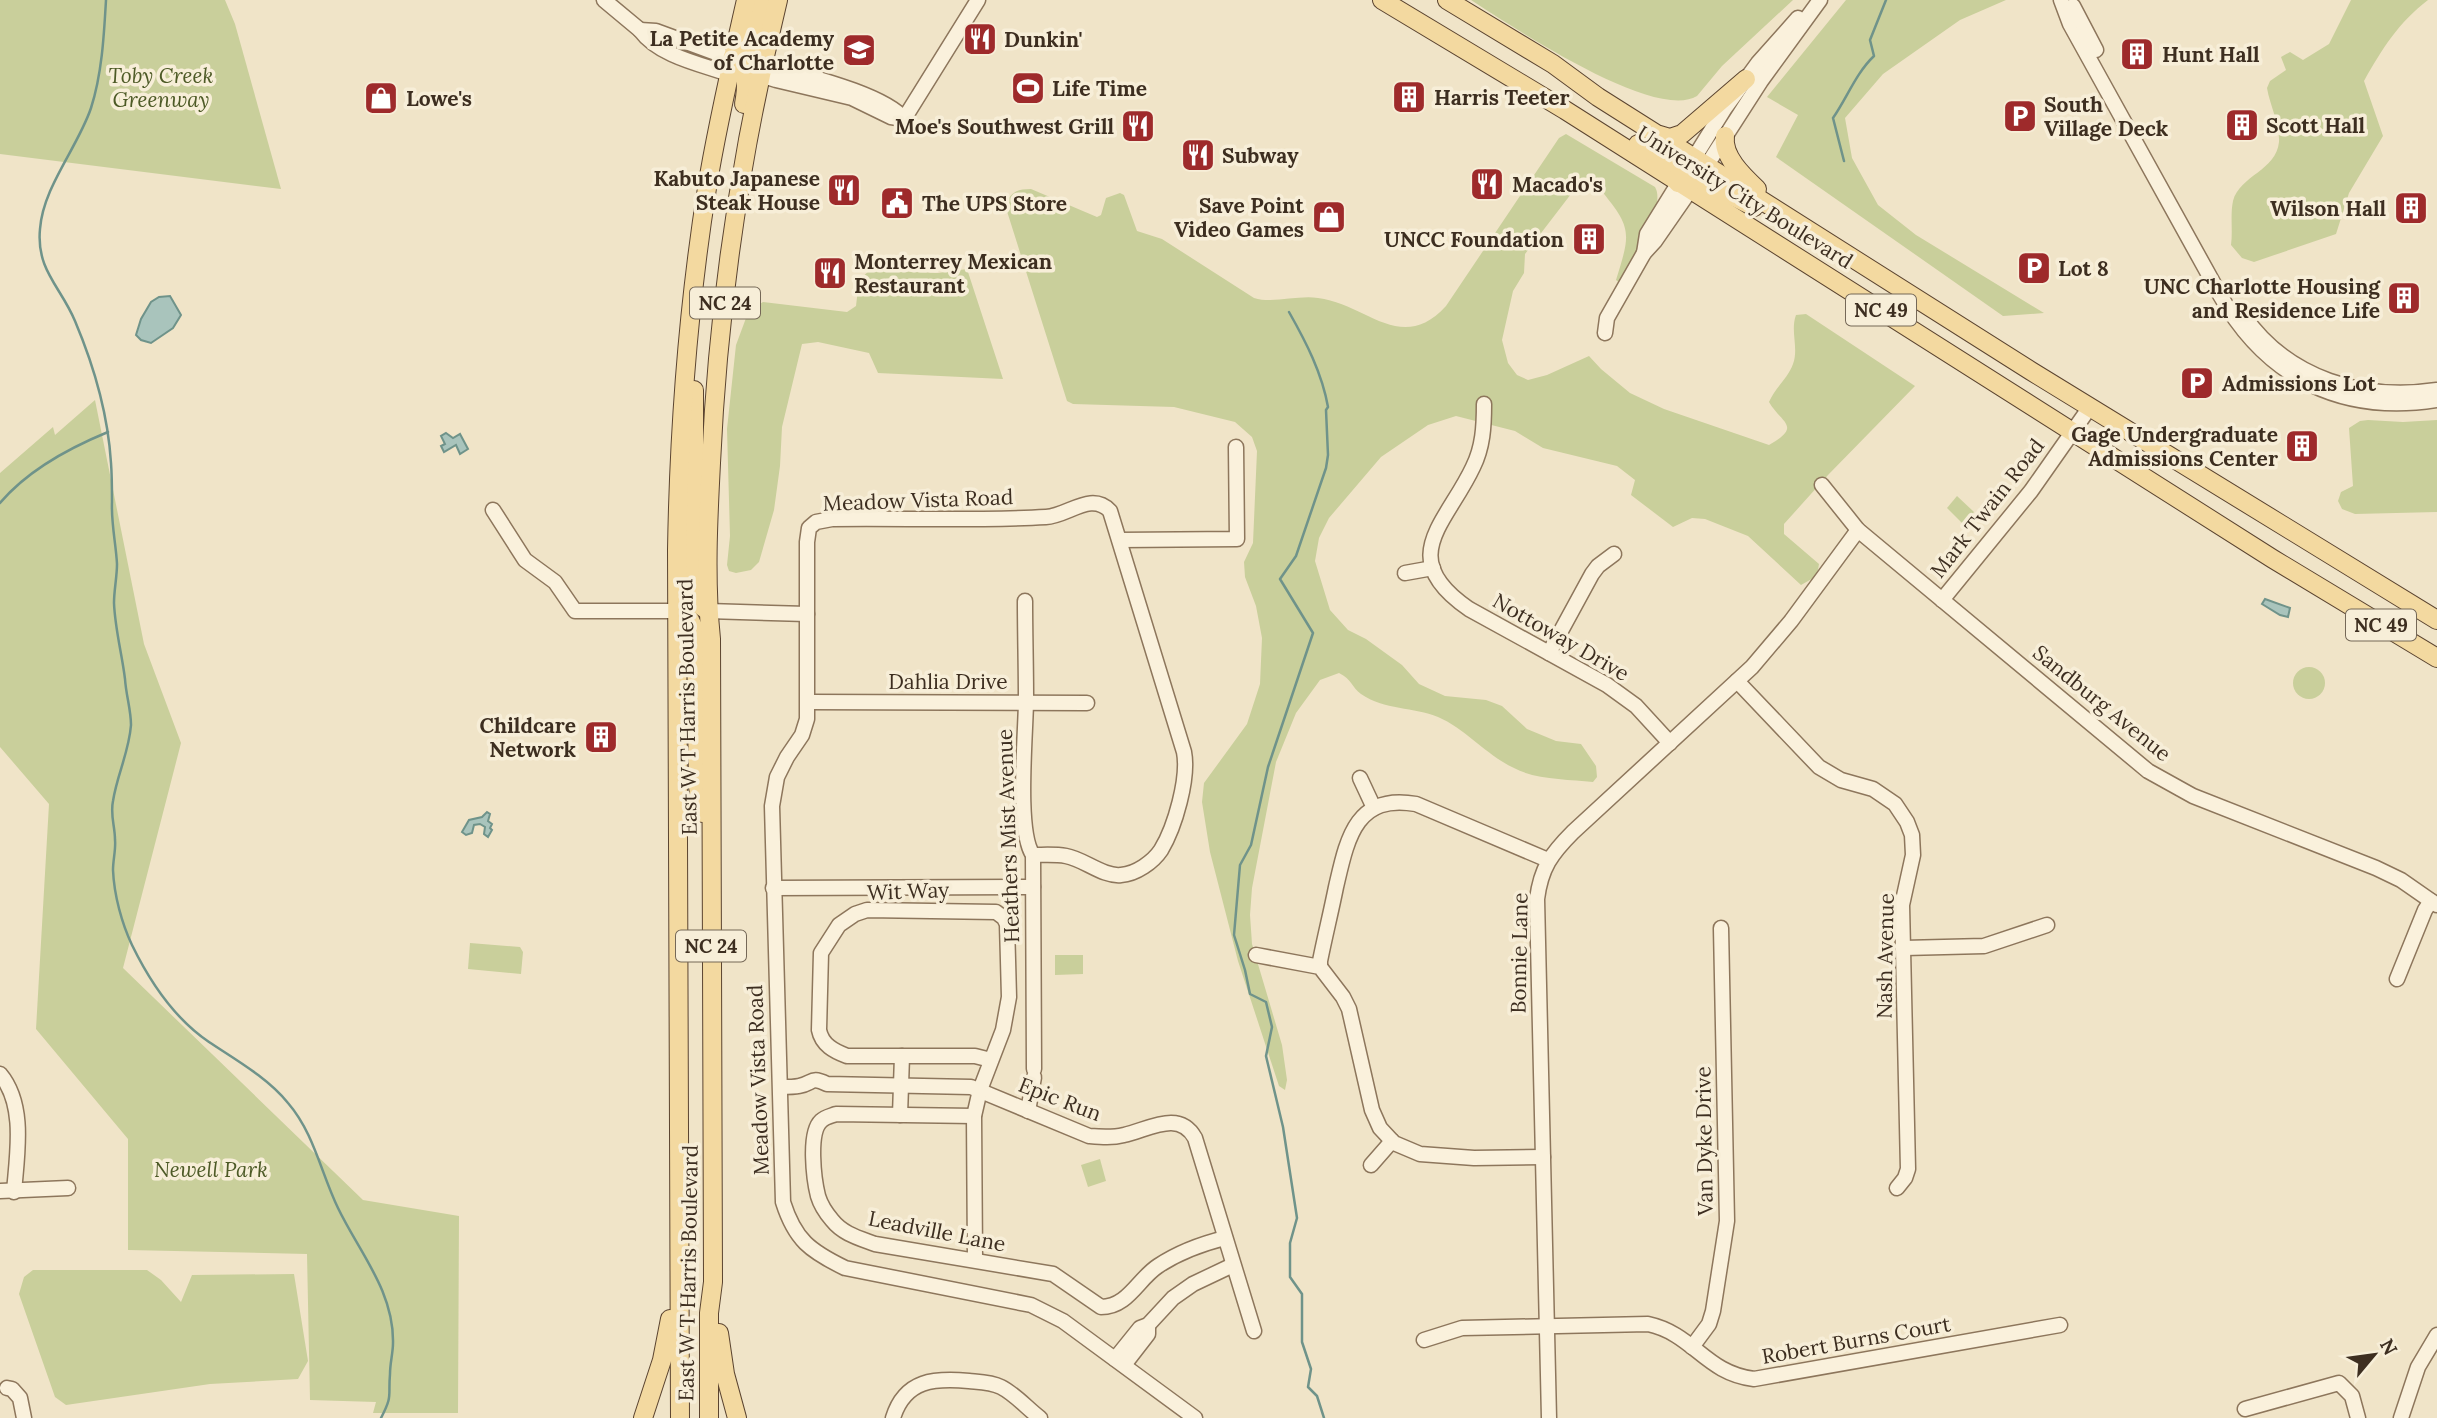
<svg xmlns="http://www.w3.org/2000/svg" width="2437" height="1418" font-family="Lora,serif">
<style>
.green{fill:#c9cf9b}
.water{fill:#a9c4bc;stroke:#6f938a;stroke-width:2}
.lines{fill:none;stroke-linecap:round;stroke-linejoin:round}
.stream{stroke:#6f938a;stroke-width:2.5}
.minor-casing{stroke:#8d765c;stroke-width:17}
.major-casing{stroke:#5b4430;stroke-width:20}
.minor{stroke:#faf1dc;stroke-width:14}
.major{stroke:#f3d9a0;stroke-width:18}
.labels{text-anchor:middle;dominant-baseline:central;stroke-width:7;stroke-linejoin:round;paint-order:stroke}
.shield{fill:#f7eed8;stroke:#756857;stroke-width:2}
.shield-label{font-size:19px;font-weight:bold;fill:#3d2e20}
.poi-label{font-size:21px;font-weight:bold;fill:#3d2e20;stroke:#f7eed8;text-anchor:start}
.park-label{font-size:21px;font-style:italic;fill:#4d5a26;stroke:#f7eed8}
.street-label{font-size:21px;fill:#3d2e20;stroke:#f7eed8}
</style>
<rect width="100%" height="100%" fill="#f0e4c8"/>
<g class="green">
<path d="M0 0H225L235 24 281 189 0 154Z"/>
<path d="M1471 0H1793L1722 66 1697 96C1654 122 1510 25 1471 0Z"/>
<path d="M1846 0H2006L1960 20 1883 74 1845 118 1852 158 1878 205 1916 235 2044 313 2003 316 1776 157 1798 115 1767 97Z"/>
<path d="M2351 0H2428C2399 22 2382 49 2364 81L2383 136 2349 193 2336 234 2254 262 2242 258 2231 245C2233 231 2230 215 2233 201 2240 175 2276 171 2279 142 2280 124 2270 106 2267 88L2270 81 2286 70 2281 57 2290 52 2303 60 2329 44Z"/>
<path d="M1566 134 1655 187C1667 206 1631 265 1621 284L1616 280C1631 232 1632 228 1600 189L1583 188 1571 194 1525 254 1524 273 1513 291 1502 340 1508 363 1517 375 1528 380 1547 375 1589 356 1601 369 1630 393 1664 409 1769 445C1803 426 1781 423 1769 402 1775 388 1788 378 1793 364 1799 348 1790 331 1796 315L1806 314 1915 386 1828 475 1784 524V534L1819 564 1817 576 1801 585 1748 536 1705 519 1692 518 1673 527 1631 495 1635 480 1617 466 1543 448 1515 431 1456 416 1428 425 1381 457 1329 518 1319 538 1315 561 1330 610 1348 630 1366 639 1402 665 1419 684 1445 696 1486 700 1502 706 1527 729 1556 741 1581 744 1596 766 1597 777 1593 782C1568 779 1536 780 1514 768 1486 755 1466 729 1438 717 1414 707 1384 710 1361 694 1352 688 1352 679 1339 673L1320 680 1296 713 1276 762 1252 888 1250 915 1252 944 1282 1045 1287 1080 1285 1090 1279 1086 1238 961 1210 852 1202 802 1204 783 1247 724 1260 684 1262 638 1256 606 1245 577 1244 562 1253 543 1257 451 1252 437 1235 422 1174 407 1073 404 1067 401 1005 205C1011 192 1017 189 1031 189L1097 217 1101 215 1106 198 1120 193 1124 195 1137 231 1162 239 1254 298C1273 304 1297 295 1318 298 1367 304 1401 355 1446 306L1559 138Z"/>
<path d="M967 269 1003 379 878 373 869 353 818 342 802 344 782 427 780 466 774 510 759 562 751 570 736 573 729 571 727 565 730 536 727 429 736 345 749 310 763 302 847 312 856 306 859 280 870 270 938 273Z"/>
<path d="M95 400 144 644 181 743 123 968 363 1200 459 1216 458 1413H373L376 1402 310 1400 307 1254 128 1250V1139L36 1029 49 804 0 747V473L53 427 55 435Z"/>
<path d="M2368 420 2403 422 2437 420V512L2355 514 2342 509 2338 501 2341 492 2353 486 2349 428 2360 421Z"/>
<path d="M1957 496 1974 512 1964 525 1947 508Z"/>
<circle cx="2309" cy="683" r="16"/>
<path d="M470 943 520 947 523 952 521 974 468 969Z"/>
<path d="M1055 955H1083V974L1055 975Z"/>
<path d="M1100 1159 1106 1181 1088 1187 1081 1165Z"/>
<path d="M33 1270H147L161 1280 181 1302 192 1275 294 1274 308 1361 298 1379 210 1384 66 1405 55 1397 19 1294 24 1277Z"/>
</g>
<g class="water">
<path d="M170 296 181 315 173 328 151 343 141 340 136 335 141 319 151 302 159 297Z"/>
<path d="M446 433 453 438 460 434 468 449 460 454 456 445 444 452 441 446 445 444 441 436Z"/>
<path d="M2265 599 2290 608 2288 617 2280 615 2262 604Z"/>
<path d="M487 812 490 814 488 821 492 824 490 828 492 830 488 837 484 834 485 827 480 824 474 825 472 833 466 835 462 832 469 820 482 817Z"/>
</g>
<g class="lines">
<g class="stream">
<path d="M106 0C104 35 102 74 91 108 78 147 43 187 40 229 36 270 61 287 75 321 94 366 108 414 111 463 112 476 112 489 112 502 111 523 116 544 117 564 117 577 114 590 114 603 115 629 122 654 125 679 126 695 131 710 131 725 129 752 117 775 113 801 110 815 115 826 115 840 116 849 113 860 113 870 114 895 122 924 132 945 150 982 175 1019 209 1042 236 1060 268 1078 288 1103 314 1133 321 1173 338 1208 359 1252 394 1291 393 1343 393 1353 390 1363 390 1374 388 1397 393 1395 381 1418"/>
<path d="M1844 161 1833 118C1847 98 1856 73 1874 56L1870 40 1886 0"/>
<path d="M1289 312C1306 342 1322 373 1328 407L1326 410 1328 455 1326 468 1296 556 1280 579 1313 633 1268 767 1251 845 1240 865 1234 935 1245 970 1250 994 1266 1002 1272 1027 1266 1056 1283 1127 1297 1218 1290 1243V1277L1302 1294V1342L1311 1369 1308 1387 1317 1396 1324 1418"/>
<path d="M0 503C27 471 69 448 108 432"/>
</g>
<g class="minor-casing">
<g id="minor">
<path d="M604 0 640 30"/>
<path d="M2061 0 2070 24 2220 295C2267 378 2342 415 2437 400"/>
<path d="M2073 6 2096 50"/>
<path d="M729 74C700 64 659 56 640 30L656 31 732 59"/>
<path d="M760 75 776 80 852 98 891 117 904 119C884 93 795 73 763 63"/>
<path d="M904 119 978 0"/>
<path d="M1644 253 1647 234 1725 108 1758 63 1798 18"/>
<path d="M2244 316C2288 379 2363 401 2437 390"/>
<path d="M1605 333 1607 318 1644 253 1655 241 1698 179 1761 81 1820 0"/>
<path d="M1484 404C1484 426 1483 447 1473 467 1447 523 1394 558 1469 609L1607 685 1636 706 1670 743"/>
<path d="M1822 485 1858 530 2148 771 2193 796 2376 868 2401 880 2437 905"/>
<path d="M493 510 525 560 555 582 575 611H679"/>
<path d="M1120 540 1237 539 1236 447"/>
<path d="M1405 573 1433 568"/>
<path d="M1942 600 2031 491 2090 407"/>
<path d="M1025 601C1025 633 1026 666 1026 699 1026 732 1016 831 1033 855L1034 1069"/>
<path d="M708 611 807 614"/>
<path d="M1549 653 1592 574 1598 566 1614 554"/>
<path d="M1737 681 1819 767 1841 780 1873 789 1895 804 1907 822 1912 835 1913 855 1902 905 1908 1169 1905 1178 1897 1188"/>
<path d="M809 702 1087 703"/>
<path d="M1360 778 1374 808"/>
<path d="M1033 855C1044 855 1055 854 1066 856 1084 859 1103 877 1121 875 1136 874 1153 862 1161 850 1175 827 1189 778 1184 752L1110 511C1091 491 1068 516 1046 517 975 521 903 518 832 519L816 522 809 528 807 542V719L802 735 787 757 777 777 772 806 783 1202C795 1240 810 1251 845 1268L1031 1305 1063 1321 1195 1418"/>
<path d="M773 888 1033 887"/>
<path d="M1904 948 1984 946 2047 925"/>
<path d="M1256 955 1320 967 1343 997 1349 1009 1372 1110 1380 1128 1394 1143 1420 1154 1474 1158 1543 1157"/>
<path d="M1320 967V961C1325 936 1331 912 1336 887 1347 840 1355 793 1416 804L1548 860"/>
<path d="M2397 979 2425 910 2431 901"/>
<path d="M0 1074C26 1105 17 1154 14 1192"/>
<path d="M781 1087C787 1087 794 1087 799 1086 814 1083 810 1076 827 1084L971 1087 1089 1136C1101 1137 1112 1138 1124 1135 1148 1130 1179 1109 1195 1138L1254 1331"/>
<path d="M1028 1111 1034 1077"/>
<path d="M900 1115 902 1056"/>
<path d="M974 1116 836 1114C831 1116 825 1117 821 1121 808 1133 814 1180 818 1196 821 1206 826 1213 832 1220 843 1234 859 1238 875 1244L1053 1274 1101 1307C1128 1307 1138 1279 1158 1266 1179 1252 1201 1244 1225 1238"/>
<path d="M1371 1165 1392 1141"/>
<path d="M0 1191 68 1188"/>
<path d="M975 1259 974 1116 980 1090 1003 1030 1009 997 1007 924 1004 918 996 912 867 910 855 914 839 925 821 953 819 1030C822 1045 834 1051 847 1056H975L991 1060"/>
<path d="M1424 1340 1462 1328 1648 1324C1694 1334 1705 1373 1754 1379L2060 1325"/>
<path d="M1692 1347 1709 1324 1713 1311 1727 1221 1721 928"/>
<path d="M1115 1359 1140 1328 1148 1325 1173 1298 1193 1284 1233 1265"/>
<path d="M1124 1365 1148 1334V1325"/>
<path d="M7 1388 12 1389 20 1398 24 1418"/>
<path d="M2245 1409 2339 1383 2352 1396 2358 1418"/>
<path d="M893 1418C905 1379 935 1378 969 1381 980 1382 991 1382 1001 1387 1015 1394 1028 1409 1040 1418"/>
<path d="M1549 1418 1537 899C1541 868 1551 854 1573 832L1752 667 1791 621 1858 530"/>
<path d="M2401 1418 2418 1367 2437 1335"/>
</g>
</g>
<g class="major-casing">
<g id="major">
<path d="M1382 0 1565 110 2273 559 2437 658"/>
<path d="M1447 0 1553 64 1598 97 2031 371 2437 620"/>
<path d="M732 59C749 70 747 87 744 104"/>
<path d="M760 75 751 55 762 0"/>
<path d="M1660 135 1670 138 1682 134 1746 79"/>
<path d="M1725 136C1722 156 1743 176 1757 189"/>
<path d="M1638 144 1688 171 1701 169"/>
<path d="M1678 183 1687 176 1694 177 1754 207"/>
<path d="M694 390V597L698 604 708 611"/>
<path d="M679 611 690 620 696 633 698 787 703 813"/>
<path d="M719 1333 725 1374 737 1418"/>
<path d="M643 1418 662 1360 670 1319"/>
<path d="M680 1418 677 550C679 429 688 308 707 188 717 125 732 62 746 0"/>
<path d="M709 1418V1313L713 1282 711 639C705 581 708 521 711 463 718 307 741 151 778 0"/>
</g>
</g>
<use href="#minor" class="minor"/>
<use href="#major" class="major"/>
</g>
<defs>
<g id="restaurant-square" transform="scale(1.75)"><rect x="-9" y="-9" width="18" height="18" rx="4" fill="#9e2a2b" stroke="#f7eed8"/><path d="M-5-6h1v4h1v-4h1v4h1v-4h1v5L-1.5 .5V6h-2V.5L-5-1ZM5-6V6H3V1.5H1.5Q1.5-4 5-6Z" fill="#fff"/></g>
<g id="school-square" transform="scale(1.75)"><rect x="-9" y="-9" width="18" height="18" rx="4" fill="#9e2a2b" stroke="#f7eed8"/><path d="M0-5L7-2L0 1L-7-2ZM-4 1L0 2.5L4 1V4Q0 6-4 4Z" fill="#fff"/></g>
<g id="building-square" transform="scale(1.75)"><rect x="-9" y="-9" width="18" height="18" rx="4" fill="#9e2a2b" stroke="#f7eed8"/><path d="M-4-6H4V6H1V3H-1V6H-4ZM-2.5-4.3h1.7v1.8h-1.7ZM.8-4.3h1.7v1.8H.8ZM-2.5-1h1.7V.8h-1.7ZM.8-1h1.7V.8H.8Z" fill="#fff"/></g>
<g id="stadium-square" transform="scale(1.75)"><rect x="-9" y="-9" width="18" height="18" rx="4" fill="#9e2a2b" stroke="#f7eed8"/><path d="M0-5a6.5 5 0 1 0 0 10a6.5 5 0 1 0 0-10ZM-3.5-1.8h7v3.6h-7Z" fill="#fff"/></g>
<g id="shop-square" transform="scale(1.75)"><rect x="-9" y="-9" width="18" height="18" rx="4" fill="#9e2a2b" stroke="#f7eed8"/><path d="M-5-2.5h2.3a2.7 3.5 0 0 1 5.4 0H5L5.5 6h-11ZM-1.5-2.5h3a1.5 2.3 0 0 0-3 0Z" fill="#fff"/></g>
<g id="parking-square" transform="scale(1.75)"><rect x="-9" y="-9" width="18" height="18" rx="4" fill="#9e2a2b" stroke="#f7eed8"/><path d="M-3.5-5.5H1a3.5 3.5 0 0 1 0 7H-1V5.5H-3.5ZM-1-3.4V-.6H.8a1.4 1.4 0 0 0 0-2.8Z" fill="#fff"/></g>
<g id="civic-square" transform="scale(1.75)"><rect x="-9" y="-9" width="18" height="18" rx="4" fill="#9e2a2b" stroke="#f7eed8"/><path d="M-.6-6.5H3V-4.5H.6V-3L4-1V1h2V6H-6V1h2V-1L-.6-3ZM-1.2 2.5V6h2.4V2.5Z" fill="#fff"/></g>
</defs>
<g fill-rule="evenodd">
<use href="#restaurant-square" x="980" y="39"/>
<use href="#school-square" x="859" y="50"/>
<use href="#building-square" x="2137" y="54"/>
<use href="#stadium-square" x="1028" y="88"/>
<use href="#building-square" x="1409" y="97"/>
<use href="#shop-square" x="381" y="98"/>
<use href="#parking-square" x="2020" y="116"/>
<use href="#building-square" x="2242" y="125"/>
<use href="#restaurant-square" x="1138" y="126"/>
<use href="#restaurant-square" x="1198" y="155"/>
<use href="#restaurant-square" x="1487" y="184"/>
<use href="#restaurant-square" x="844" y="190"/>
<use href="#civic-square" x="897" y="203"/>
<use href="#building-square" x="2411" y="208"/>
<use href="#shop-square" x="1329" y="217"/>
<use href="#building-square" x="1589" y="239"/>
<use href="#parking-square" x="2034" y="268"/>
<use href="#restaurant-square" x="830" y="273"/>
<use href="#building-square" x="2404" y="298"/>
<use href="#parking-square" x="2197" y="383"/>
<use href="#building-square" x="2302" y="446"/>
<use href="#building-square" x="601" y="737"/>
</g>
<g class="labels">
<g class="shield">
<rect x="690" y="287.5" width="70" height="31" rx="5"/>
<rect x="1846" y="294.5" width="70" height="31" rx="5"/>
<rect x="2346" y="609.5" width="70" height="31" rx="5"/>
<rect x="676" y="930.5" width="70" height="31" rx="5"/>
</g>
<g class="shield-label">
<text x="725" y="303">NC 24</text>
<text x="1881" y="310">NC 49</text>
<text x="2381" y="625">NC 49</text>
<text x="711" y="946">NC 24</text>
</g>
<g class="poi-label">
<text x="834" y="38" text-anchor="end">La Petite Academy<tspan x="834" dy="24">of Charlotte</tspan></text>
<text x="1004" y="39">Dunkin'</text>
<text x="2162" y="54">Hunt Hall</text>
<text x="1052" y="88">Life Time</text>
<text x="1434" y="97">Harris Teeter</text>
<text x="406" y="98">Lowe's</text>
<text x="2044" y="104">South<tspan x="2044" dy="24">Village Deck</tspan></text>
<text x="2266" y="125">Scott Hall</text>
<text x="1114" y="126" text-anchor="end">Moe's Southwest Grill</text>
<text x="1222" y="155">Subway</text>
<text x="820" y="178" text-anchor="end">Kabuto Japanese<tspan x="820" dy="24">Steak House</tspan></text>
<text x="1512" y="184">Macado's</text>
<text x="922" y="203">The UPS Store</text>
<text x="1304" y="205" text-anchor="end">Save Point<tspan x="1304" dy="24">Video Games</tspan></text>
<text x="2386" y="208" text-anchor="end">Wilson Hall</text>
<text x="1564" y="239" text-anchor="end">UNCC Foundation</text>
<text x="854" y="261">Monterrey Mexican<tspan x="854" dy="24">Restaurant</tspan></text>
<text x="2058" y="268">Lot 8</text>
<text x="2380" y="286" text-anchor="end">UNC Charlotte Housing<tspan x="2380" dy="24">and Residence Life</tspan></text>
<text x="2222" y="383">Admissions Lot</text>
<text x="2278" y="434" text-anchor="end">Gage Undergraduate<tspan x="2278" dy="24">Admissions Center</tspan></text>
<text x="576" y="725" text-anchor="end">Childcare<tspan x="576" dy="24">Network</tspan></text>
</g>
<g class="park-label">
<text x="161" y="75">Toby Creek<tspan x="161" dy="24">Greenway</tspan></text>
<text x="211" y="1169">Newell Park</text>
</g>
<g class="street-label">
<text transform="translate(1745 197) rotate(32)">University City Boulevard</text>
<text transform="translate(918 500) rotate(-2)">Meadow Vista Road</text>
<text transform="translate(1987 508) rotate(-52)">Mark Twain Road</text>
<text transform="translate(1561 637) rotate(30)">Nottoway Drive</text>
<text x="948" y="681">Dahlia Drive</text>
<text transform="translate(2102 703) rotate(39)">Sandburg Avenue</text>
<text transform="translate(687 707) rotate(-91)">East W T Harris Boulevard</text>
<text transform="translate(1008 836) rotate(-92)">Heathers Mist Avenue</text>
<text transform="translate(908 891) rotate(-2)">Wit Way</text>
<text transform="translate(1519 953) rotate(-89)">Bonnie Lane</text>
<text transform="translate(1885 956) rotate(-89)">Nash Avenue</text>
<text transform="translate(758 1080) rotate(-92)">Meadow Vista Road</text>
<text transform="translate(1060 1099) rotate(21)">Epic Run</text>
<text transform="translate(1704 1141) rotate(-91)">Van Dyke Drive</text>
<text transform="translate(937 1231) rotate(11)">Leadville Lane</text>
<text transform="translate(688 1273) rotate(-89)">East W T Harris Boulevard</text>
<text transform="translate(1856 1340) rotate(-10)">Robert Burns Court</text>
</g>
</g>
<g transform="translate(2374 1355) rotate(61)" stroke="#f7eed8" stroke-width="5" paint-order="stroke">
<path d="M0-5L12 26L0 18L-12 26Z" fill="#3d2e20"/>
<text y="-10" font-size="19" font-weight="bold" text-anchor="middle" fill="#3d2e20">N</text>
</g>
</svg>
